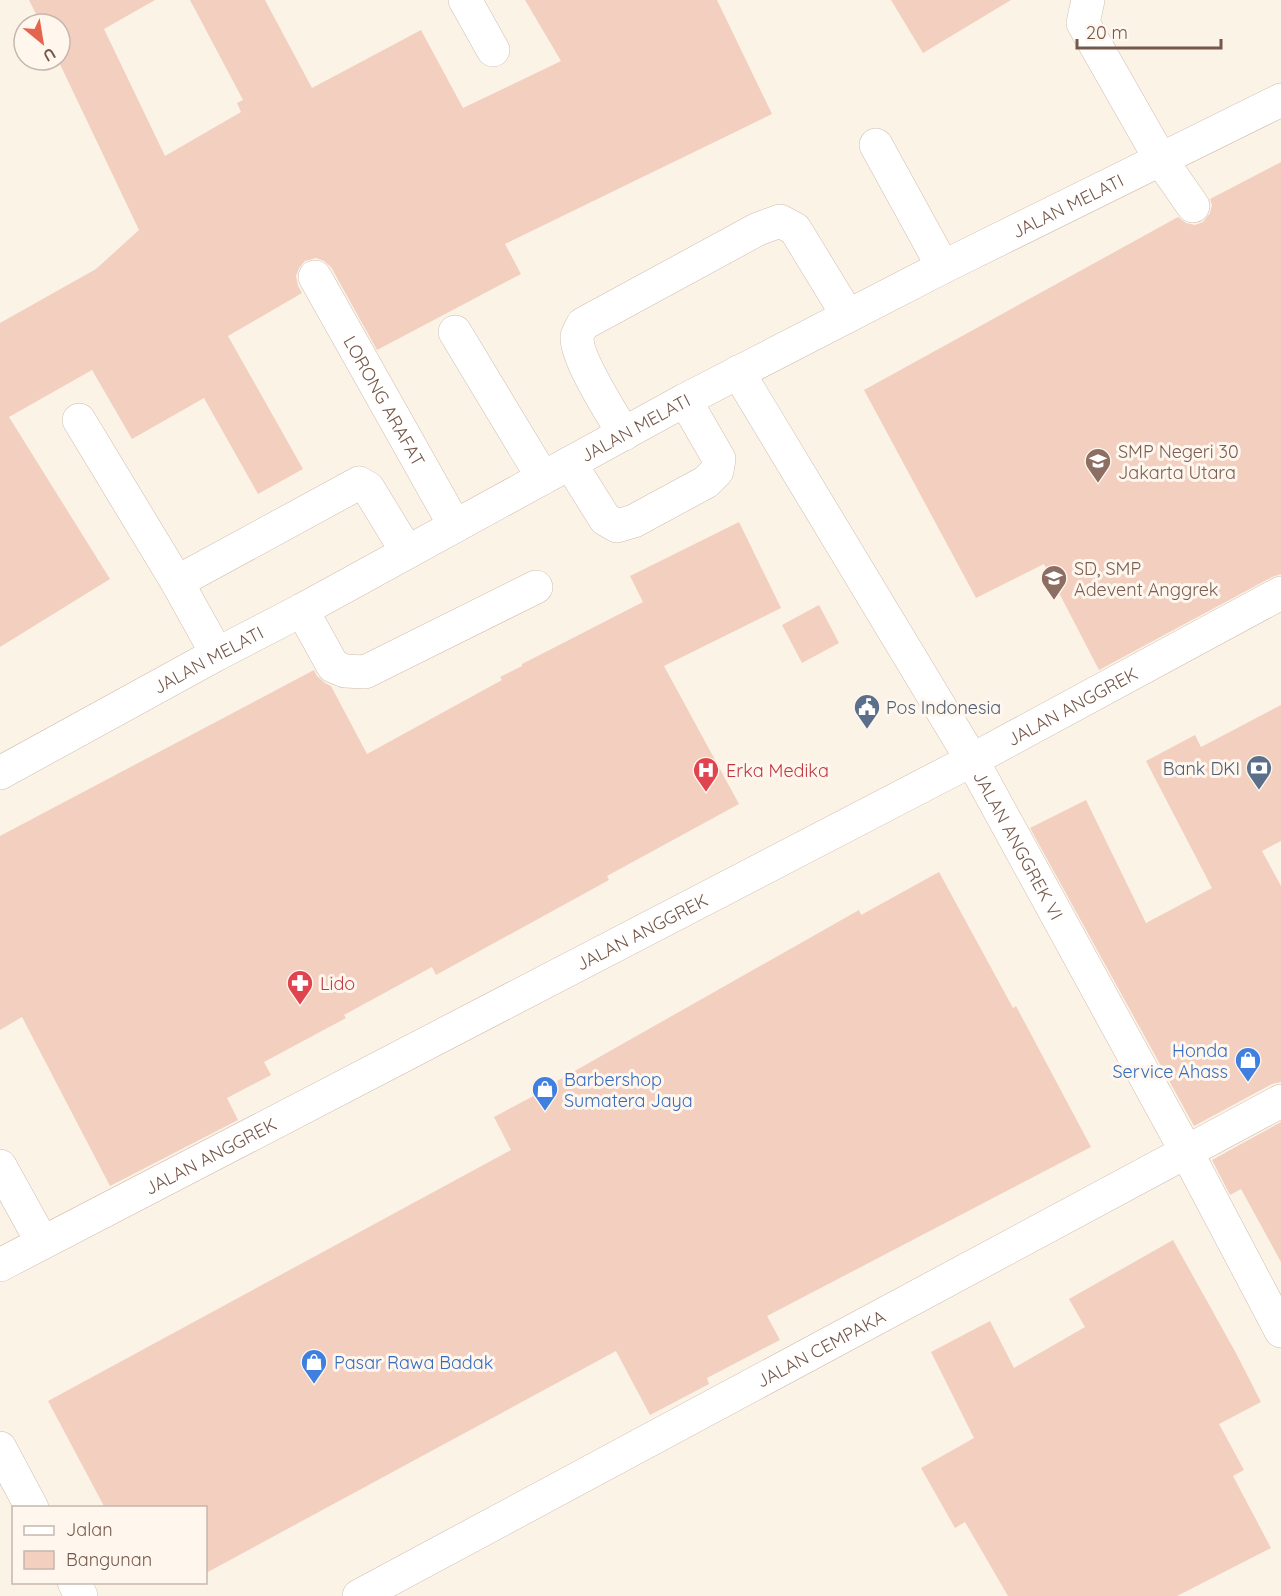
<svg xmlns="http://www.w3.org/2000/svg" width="1281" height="1596" font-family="Quicksand,sans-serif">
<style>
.building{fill:#f2cfbf}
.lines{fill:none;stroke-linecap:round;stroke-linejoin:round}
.minor-casing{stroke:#d0bcaf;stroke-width:34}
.minor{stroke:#fff;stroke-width:33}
.labels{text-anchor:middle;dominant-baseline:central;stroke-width:6;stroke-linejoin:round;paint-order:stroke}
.street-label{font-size:18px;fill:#76584b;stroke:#fff7ee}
.education-label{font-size:18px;fill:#785e54;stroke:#fff7ee;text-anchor:start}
.service-label{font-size:18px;fill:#4e5e75;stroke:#fff7ee;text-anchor:start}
.health-label{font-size:18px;fill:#be3a42;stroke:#fff7ee;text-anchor:start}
.shop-label{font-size:18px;fill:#366cbe;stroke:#fff7ee;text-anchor:start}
</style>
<rect width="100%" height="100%" fill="#fcf3e7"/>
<g class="building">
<path d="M29 0H155L104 29 165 156 241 112 237 103 243 100 190 0H265L312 88 421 30 463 108 561 61 525 0H717L772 114 505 244 521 274 377 350 331 267 324 261 316 258 305 261 299 268 296 276 298 286 302 293 228 336 303 469 258 494 204 398 132 439 92 370 9 417 110 579 0 647V323L96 269 139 230 58 60H60V24H41Z"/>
<path d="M891 0H1011L923 53Z"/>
<path d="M1281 162V574L1272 577 1099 670 1044 564 976 598 864 390 1178 217 1186 223 1195 225 1203 222 1210 213 1212 205 1210 199Z"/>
<path d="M739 522 781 608 664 666 739 804 607 876 609 880 436 975 432 967 344 1015 346 1018 264 1062 271 1075 227 1098 238 1120 110 1186 22 1017 0 1030V836L314 670 317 676 325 683 331 686 367 754 502 680 500 677 522 666V664L643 602 630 576Z"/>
<path d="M819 605 839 643 802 663 782 625Z"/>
<path d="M1281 705V841L1262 851 1281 886V1082L1272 1084 1194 1126 1030 828 1086 800 1146 923 1212 888 1146 761 1195 735 1201 747Z"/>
<path d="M939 872 1013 1008 1016 1006 1091 1147 767 1316 780 1340 707 1378 709 1384 650 1415 616 1351 206 1573V1508H105L48 1401 511 1150 494 1117 558 1083 557 1081 859 910 861 915Z"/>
<path d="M1281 1122V1262L1241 1189 1230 1195 1212 1160Z"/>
<path d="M1173 1240 1237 1355 1261 1402 1219 1424 1244 1470 1233 1476 1271 1548 1177 1596H1008L965 1522 955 1528 921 1468 974 1438 931 1352 990 1321 1014 1368 1085 1327 1069 1299Z"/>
</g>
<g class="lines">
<g class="minor-casing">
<g id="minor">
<path d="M465 0 493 50"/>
<path d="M1088 0 1083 23 1161 160 1193 206"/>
<path d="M876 145 943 267"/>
<path id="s1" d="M315 277 455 526"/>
<path d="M455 332 543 478"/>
<path id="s2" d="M738 372 972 760 1186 1151 1281 1331"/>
<path d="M79 420 177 582 217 654"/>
<path d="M624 434C612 414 576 358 577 337 578 332 581 328 583 324L758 229 780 221 795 229 848 316"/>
<path d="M570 463 605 519 617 526 634 521 706 482 717 471 719 459 685 400"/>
<path d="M177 582 359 483 368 488 407 552"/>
<path d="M302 610 333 666 345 671 365 672 536 587"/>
<path id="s3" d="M0 773 217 654 302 610 685 400 943 267 1281 100"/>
<path d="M0 1166 42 1242"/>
<path id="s4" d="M0 1265 972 760 1281 593"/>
<path d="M0 1448 32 1508"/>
<path d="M74 1582 81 1596"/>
<path id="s5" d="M359 1596 1281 1101"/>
</g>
</g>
<use href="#minor" class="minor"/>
</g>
<defs>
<g id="school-pin" transform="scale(1.35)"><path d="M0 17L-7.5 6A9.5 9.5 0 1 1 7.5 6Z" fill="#8d6e63" stroke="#fff7ee"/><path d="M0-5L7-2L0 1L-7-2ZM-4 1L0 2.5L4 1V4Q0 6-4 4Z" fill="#fff"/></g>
<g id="civic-pin" transform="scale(1.35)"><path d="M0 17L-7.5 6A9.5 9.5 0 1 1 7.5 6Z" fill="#5c6f8a" stroke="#fff7ee"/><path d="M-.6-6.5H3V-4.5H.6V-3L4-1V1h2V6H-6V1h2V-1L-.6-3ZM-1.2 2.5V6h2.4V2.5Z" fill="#fff"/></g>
<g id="bank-pin" transform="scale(1.35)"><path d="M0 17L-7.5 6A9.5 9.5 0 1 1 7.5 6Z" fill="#5c6f8a" stroke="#fff7ee"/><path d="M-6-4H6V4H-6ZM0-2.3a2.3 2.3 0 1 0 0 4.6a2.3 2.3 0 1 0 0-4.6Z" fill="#fff"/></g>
<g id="hospital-pin" transform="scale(1.35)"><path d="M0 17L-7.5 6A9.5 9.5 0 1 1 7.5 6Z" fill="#e0444e" stroke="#fff7ee"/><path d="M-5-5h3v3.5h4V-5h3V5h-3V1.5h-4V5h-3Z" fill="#fff"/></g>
<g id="pharmacy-pin" transform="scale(1.35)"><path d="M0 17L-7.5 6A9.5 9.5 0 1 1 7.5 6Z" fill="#e0444e" stroke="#fff7ee"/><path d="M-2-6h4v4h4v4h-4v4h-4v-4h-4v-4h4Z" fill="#fff"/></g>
<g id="shop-pin" transform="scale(1.35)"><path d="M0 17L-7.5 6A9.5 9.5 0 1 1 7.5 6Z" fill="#3f7fe0" stroke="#fff7ee"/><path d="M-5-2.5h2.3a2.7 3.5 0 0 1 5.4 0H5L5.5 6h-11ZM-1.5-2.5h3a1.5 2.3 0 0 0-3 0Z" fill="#fff"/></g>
</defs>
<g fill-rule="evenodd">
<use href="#school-pin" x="1098" y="461"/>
<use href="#school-pin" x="1054" y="578"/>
<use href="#civic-pin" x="867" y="707"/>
<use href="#bank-pin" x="1259" y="768"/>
<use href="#hospital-pin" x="706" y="770"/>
<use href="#pharmacy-pin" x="300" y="983"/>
<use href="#shop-pin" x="1248" y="1060"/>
<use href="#shop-pin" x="545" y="1089"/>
<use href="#shop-pin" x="314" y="1362"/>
</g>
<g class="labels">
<g class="street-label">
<text stroke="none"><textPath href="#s3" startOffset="1209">JALAN MELATI</textPath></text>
<text stroke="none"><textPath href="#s1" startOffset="142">LORONG ARAFAT</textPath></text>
<text stroke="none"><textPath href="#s3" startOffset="723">JALAN MELATI</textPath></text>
<text stroke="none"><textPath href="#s3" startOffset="237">JALAN MELATI</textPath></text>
<text stroke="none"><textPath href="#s4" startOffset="1209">JALAN ANGGREK</textPath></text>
<text stroke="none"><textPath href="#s2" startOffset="550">JALAN ANGGREK VI</textPath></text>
<text stroke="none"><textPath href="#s4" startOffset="723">JALAN ANGGREK</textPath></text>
<text stroke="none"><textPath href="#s4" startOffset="237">JALAN ANGGREK</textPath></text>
<text stroke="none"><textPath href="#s5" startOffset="524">JALAN CEMPAKA</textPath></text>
</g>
<g class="education-label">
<text x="1118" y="451">SMP Negeri 30<tspan x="1118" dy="21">Jakarta Utara</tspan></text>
<text x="1074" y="568">SD, SMP<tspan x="1074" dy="21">Adevent Anggrek</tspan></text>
</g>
<g class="service-label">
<text x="886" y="707">Pos Indonesia</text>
<text x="1240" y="768" text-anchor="end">Bank DKI</text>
</g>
<g class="health-label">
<text x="726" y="770">Erka Medika</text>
<text x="320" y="983">Lido</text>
</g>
<g class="shop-label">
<text x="1228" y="1050" text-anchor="end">Honda<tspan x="1228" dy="21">Service Ahass</tspan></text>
<text x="564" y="1079">Barbershop<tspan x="564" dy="21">Sumatera Jaya</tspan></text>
<text x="334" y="1362">Pasar Rawa Badak</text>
</g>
</g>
<rect x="12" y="1506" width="195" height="78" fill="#fff7ee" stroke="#c8b7ad" stroke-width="1.5"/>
<rect x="24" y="1526" width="30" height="9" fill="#ffffff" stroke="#c8b7ad" stroke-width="1.5"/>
<text x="66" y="1536" font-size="18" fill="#76584b">Jalan</text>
<rect x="24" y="1551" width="30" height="18" fill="#f2cfbf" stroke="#c8b7ad" stroke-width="1.5"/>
<text x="66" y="1566" font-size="18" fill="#76584b">Bangunan</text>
<g transform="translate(42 42) rotate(150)"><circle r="28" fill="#fff7ee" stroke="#c8b7ad" stroke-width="1.5"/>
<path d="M0-4.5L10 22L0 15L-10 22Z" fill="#e5644d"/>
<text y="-9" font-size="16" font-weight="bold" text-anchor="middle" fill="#76584b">U</text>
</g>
<path d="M1077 39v9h144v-9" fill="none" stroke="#76584b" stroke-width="3"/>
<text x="1086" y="39" font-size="18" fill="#76584b" stroke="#fff7ee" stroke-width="4.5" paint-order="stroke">20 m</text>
</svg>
